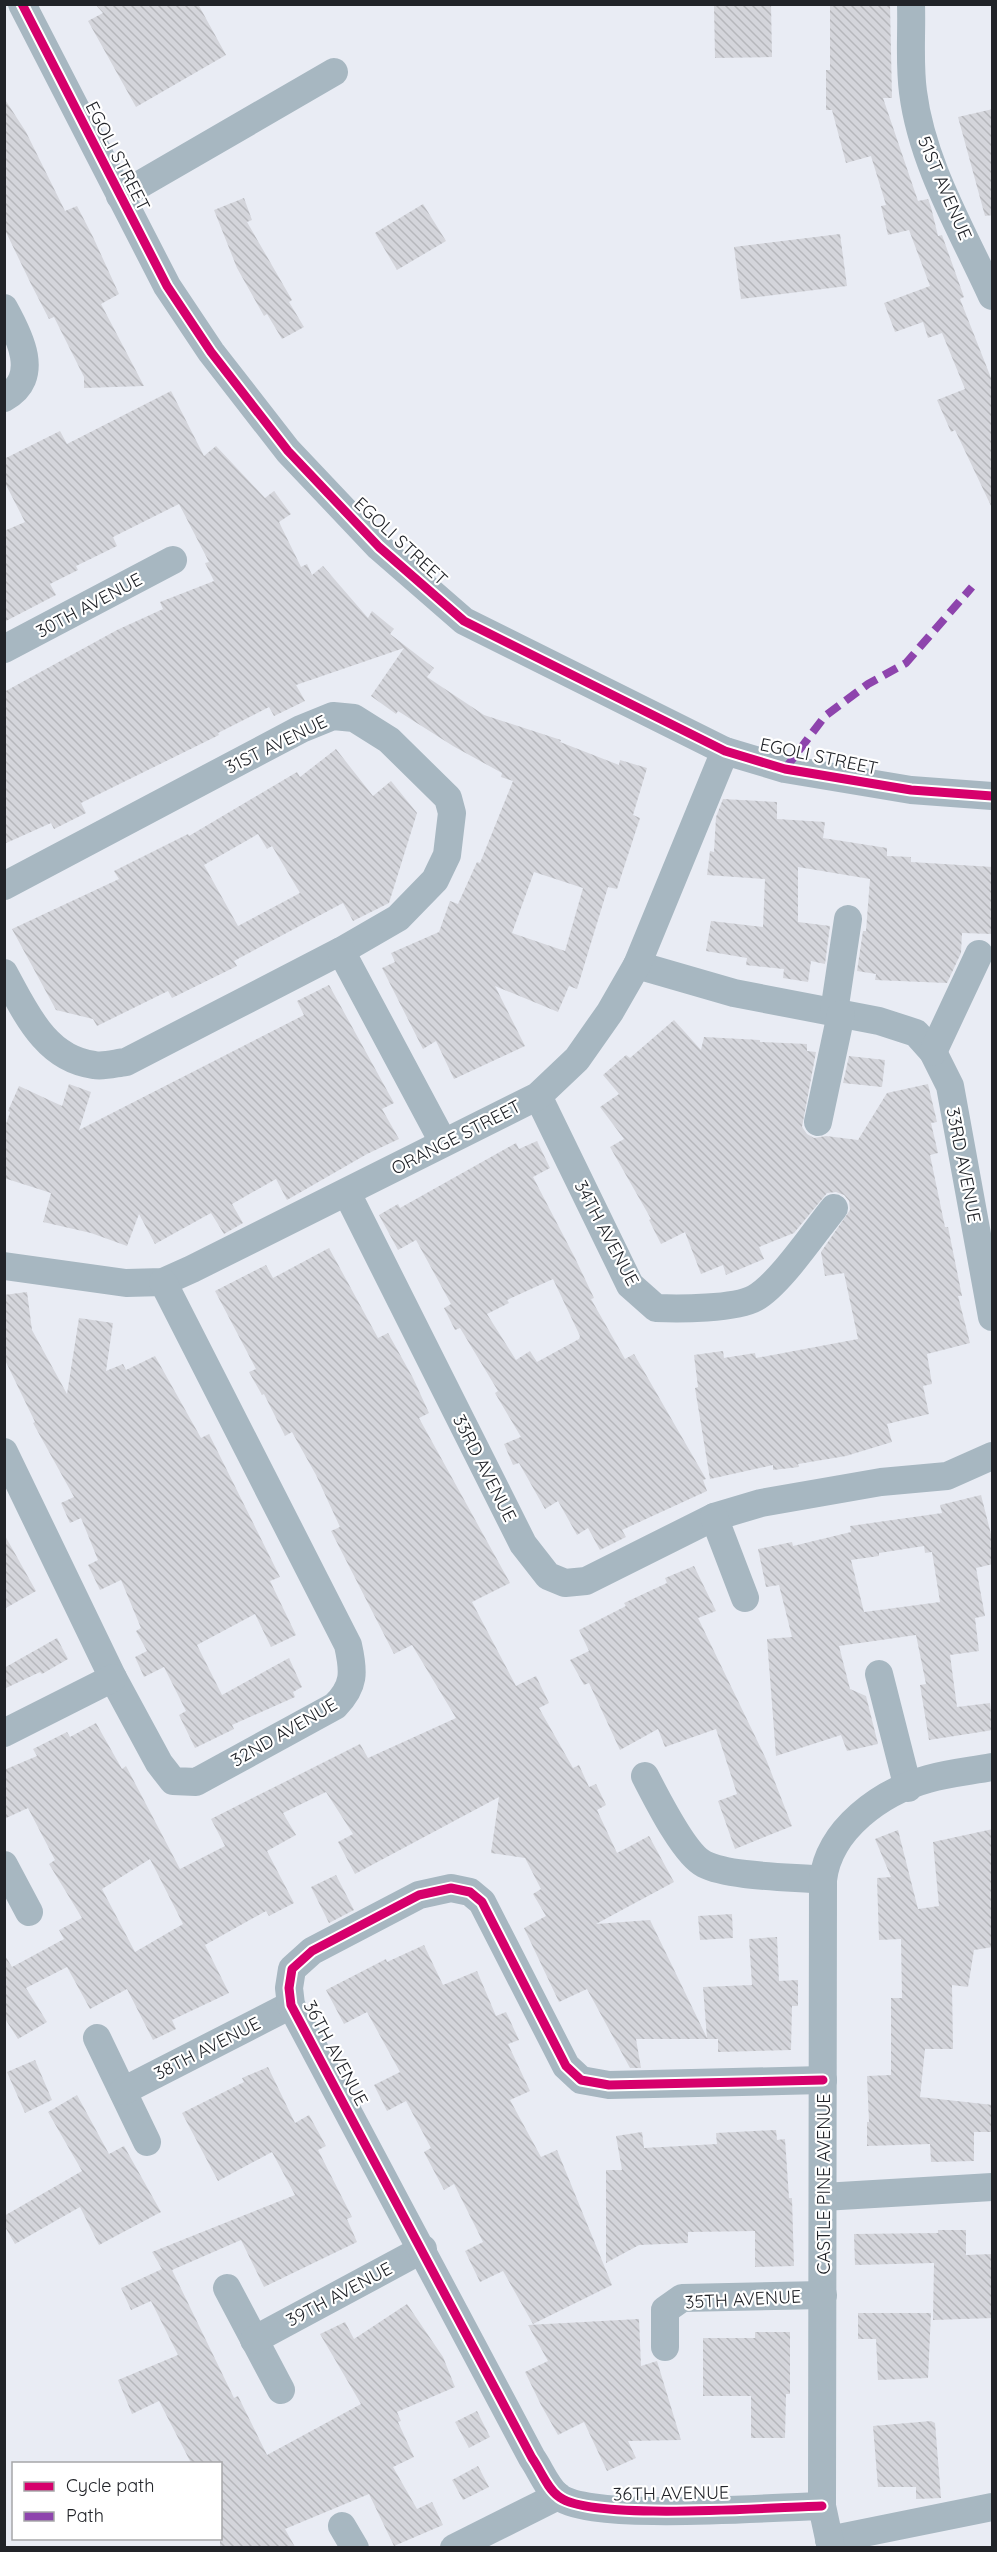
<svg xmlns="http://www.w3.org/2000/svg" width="997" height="2552" font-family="Quicksand,sans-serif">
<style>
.building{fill:url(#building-back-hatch);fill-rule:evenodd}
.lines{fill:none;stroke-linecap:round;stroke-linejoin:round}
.street{stroke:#a7b7c1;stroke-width:28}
.quiet{stroke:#8e44ad;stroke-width:8;stroke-dasharray:15 8;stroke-linecap:butt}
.cycleway-casing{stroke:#fff;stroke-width:13}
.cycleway{stroke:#d6006c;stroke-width:9}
.labels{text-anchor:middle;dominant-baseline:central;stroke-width:4.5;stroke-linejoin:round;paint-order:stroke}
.street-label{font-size:18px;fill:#212328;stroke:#fff}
</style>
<defs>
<pattern id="building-back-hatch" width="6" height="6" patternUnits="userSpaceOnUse" patternTransform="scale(1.5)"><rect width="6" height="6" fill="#d4d5db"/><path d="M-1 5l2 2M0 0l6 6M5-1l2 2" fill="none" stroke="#b6b7bc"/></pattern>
</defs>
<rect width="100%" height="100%" fill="#e9ecf4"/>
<g class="building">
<path d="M95 4H198L226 55 136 107 88 21 103 13Z"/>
<path d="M714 4H771L772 57 715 58Z"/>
<path d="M830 4H890L892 98H883L918 201 928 199 931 207 938 236 942 235 964 297 960 299 993 383V510L955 430 951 432 937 400 965 389 942 333 928 338 923 322 895 332 884 303 930 286 909 230 888 235 881 206 886 205 871 156 846 163 832 110H826V70H830Z"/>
<path d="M4 98 26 132 65 211 77 206 93 237 119 294 101 304 144 386 84 388V377L54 317 49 319 31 284 4 228Z"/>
<path d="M993 109V215L985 216 958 117Z"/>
<path d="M244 198 252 220 247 222 292 300 289 302 304 327 282 339 267 314 264 316 237 268 214 210Z"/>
<path d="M423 204 446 241 397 270 375 233Z"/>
<path d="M840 234 847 286 741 299 734 247Z"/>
<path d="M171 391 204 456 216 446 265 498 274 491 291 514 279 522 301 567 307 564 312 575 323 566 368 618 372 611 394 629 390 634 434 668 427 677 484 715 561 740 560 742 619 765 620 760 647 768 633 815 640 818 617 889 608 887 577 989 569 986 558 1012 495 986 525 1046 454 1079 436 1041 423 1049 382 968 395 962 391 953 439 932 450 901 458 904 477 862 480 863 513 781 501 777 502 773 453 746 398 711 396 714 371 696 404 648 296 685 305 701 274 716 269 707 218 733 219 735 81 803 86 813 54 829 51 823 4 844V692L117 630 163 609 160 602 214 581 205 563 209 562 179 504 113 537 117 546 76 566 78 570 50 584 56 595 4 622V531L25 522 4 481V459L60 431 67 444ZM534 872 583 888 565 951 512 933Z"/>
<path d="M336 749 373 796 391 781 417 813 389 903 353 921 343 903 234 961 237 966 172 998 168 991 97 1026 93 1019 56 1010 12 929 119 879 114 871 188 834 189 836 297 772 300 777ZM258 834 267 849 272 846 300 893 238 926 204 865Z"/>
<path d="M723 799 777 802V819L825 822 823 838 887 848V856L911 857V862L993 867V934L962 933 961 953 947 983 875 980 876 974 857 971 863 931H866L870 879 798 867V922L830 926 825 964 811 961 808 982 783 978 784 969 746 965 747 958 706 951 711 921 763 927 765 879 707 875 710 851 714 852 716 817Z"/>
<path d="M329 985 394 1103 382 1109 399 1139 367 1154 287 1200 276 1179 232 1204 243 1223 224 1234 211 1213 155 1244 139 1214 127 1246 91 1233 43 1222 51 1193 4 1178V1130L10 1112 8 1111 19 1086 62 1106 69 1084 91 1092 79 1130 304 1015 297 1001Z"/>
<path d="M674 1020 701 1050 704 1037 760 1040V1042L807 1044V1051L816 1052 802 1127 807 1134 814 1138 826 1136 858 1140 887 1093 928 1084 937 1122 931 1123 938 1153 930 1155 945 1227H948L962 1296H958L970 1343 927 1354 932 1384 923 1386 929 1414 887 1424 892 1442 846 1456 798 1464 799 1467 773 1470V1465L710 1479 695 1388 698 1387 694 1355 723 1351 724 1358 755 1353 756 1358 858 1339 844 1273 825 1276 821 1252 850 1210 849 1201 844 1195 836 1192 827 1193 794 1233 759 1247 764 1259 726 1275 723 1265 701 1274 685 1232 661 1244 649 1220 651 1219 610 1147 624 1139 600 1107 619 1094 603 1075 626 1055 630 1058Z"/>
<path d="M849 1056 885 1060 882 1087 843 1083Z"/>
<path d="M537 1141 550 1168 533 1177 575 1258 594 1298 591 1299 625 1359 634 1354 706 1479 703 1480 707 1491 622 1530 626 1537 600 1550 588 1528 577 1535 558 1501 545 1509 519 1463 513 1465 504 1444 521 1437 495 1393 498 1391 460 1328 455 1330 444 1308 451 1304 416 1240 398 1250 379 1215 398 1204 400 1208 516 1143 519 1149ZM553 1279 580 1336 579 1339 537 1362 530 1351 516 1360 487 1314 509 1303 507 1300Z"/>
<path d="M329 1248 378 1338 388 1333 413 1378 429 1413 419 1418 510 1583 472 1602 516 1686 536 1676 549 1703 539 1708 573 1768 579 1765 589 1787 596 1784 606 1805 597 1810 617 1853 649 1836 674 1882 596 1924 650 1920 707 2038 703 1987 752 1985 749 1939 777 1937 779 1981 798 1980V2006H792L791 2050 718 2052V2039H636L641 2068H630L587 1989 559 2002 524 1928 546 1916 533 1894 541 1889 525 1858 491 1853 499 1797 355 1874 338 1842 353 1834 326 1792 283 1813 296 1835 267 1851 294 1903 269 1916 266 1911 205 1945 229 1993 172 2020 176 2029 153 2040 127 1989 90 2009 67 1967 26 1988 47 2022 18 2039 4 2017V1954L12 1967 64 1939 59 1930 82 1918 49 1864 55 1860 28 1808 4 1819V1770L37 1756 33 1749 67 1732 70 1737 96 1723 122 1769 126 1766 180 1869 225 1846 211 1819 360 1744 368 1758 456 1718 412 1645 394 1654 331 1531 340 1527 316 1475 292 1432 285 1436 264 1394 262 1395 249 1372 256 1369 215 1291 266 1265 273 1278ZM150 1859 183 1924 135 1952 102 1889Z"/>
<path d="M27 1292 32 1330 67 1394 79 1318 113 1323 106 1371 123 1364 126 1370 155 1356 201 1438 209 1434 280 1577 270 1581 296 1635 271 1647 255 1614 197 1645 222 1695 289 1658 302 1687 293 1692 295 1697 232 1725 234 1729 195 1748 179 1715 186 1711 164 1667 144 1677 135 1657 147 1651 136 1631 141 1628 121 1580 100 1590 88 1565 98 1560 81 1518 70 1523 61 1503 74 1497 33 1423 35 1422 4 1358V1295Z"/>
<path d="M981 1495 993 1542V1564L976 1568 985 1616 975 1618 979 1651 950 1655 957 1707 990 1703 993 1730 929 1740 920 1685 926 1684 916 1635 839 1646 850 1689 866 1696 878 1744 847 1751 841 1735 776 1756 767 1639 792 1637 779 1585 766 1587 758 1549 792 1542 793 1546 851 1532 850 1526 942 1513 940 1505ZM924 1546 925 1553 932 1552 940 1602 864 1612 851 1560 879 1556V1553Z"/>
<path d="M4 1534 36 1591 4 1609Z"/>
<path d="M694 1566 716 1611 698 1618 766 1759 792 1826 735 1849 718 1801 737 1794 716 1729 665 1747 658 1729 620 1750 589 1683 584 1685 570 1660 589 1651 579 1630 626 1606 624 1603 667 1583 665 1578Z"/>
<path d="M57 1638 68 1659 42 1674 40 1672 4 1689V1668Z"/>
<path d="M993 1829V1947L974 1950 968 1987 952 1985 953 2049H925L920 2097 993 2105V2132H974V2161L931 2162 930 2144 867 2146V2122H869L867 2076 891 2075V1998H902L901 1939 879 1940 877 1878 891 1877 875 1839 898 1830 918 1909 939 1906 933 1842Z"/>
<path d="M336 1875 354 1910 329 1923 311 1887Z"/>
<path d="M732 1914 733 1938 700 1940 698 1916Z"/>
<path d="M424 1945 443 1985 477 1971 496 2016 506 2012 519 2040 508 2044 530 2091 510 2100 541 2157 557 2150 612 2285 533 2324 503 2271 480 2282 465 2251 483 2242 454 2184 444 2190 424 2152 431 2148 406 2101 387 2111 374 2085 400 2072 367 2012 344 2024 326 1990 386 1959 387 1962Z"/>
<path d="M35 2060 52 2100 25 2113 7 2072Z"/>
<path d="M268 2067 295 2123 309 2115 326 2146 318 2150 352 2217 347 2219 357 2242 264 2287 241 2240 172 2270 234 2398 238 2396 267 2455 361 2404 320 2334 345 2322 354 2339 407 2304 443 2357 455 2387 397 2412 401 2421 398 2422 414 2457 393 2467 417 2509 432 2502 443 2525 394 2546 369 2494 285 2529 295 2547H220V2463H191L159 2401 132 2414 118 2380 178 2355 151 2301 131 2310 121 2288 162 2269 152 2252 295 2195 272 2152 218 2181 182 2113 244 2082 242 2078Z"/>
<path d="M77 2095 109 2154 124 2146 161 2212 99 2245 80 2207 15 2244 4 2225V2216L82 2171 48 2112Z"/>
<path d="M776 2130 777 2140 785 2139 789 2198H792L794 2266 755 2267V2231L688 2232V2243L639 2245 606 2263V2170H622L616 2136 642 2132 644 2148 717 2144 716 2133Z"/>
<path d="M938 2230H966V2255L993 2254V2318L933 2320 934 2263 855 2265 854 2234 938 2233Z"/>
<path d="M858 2313H931L928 2378 878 2380 876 2339H858Z"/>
<path d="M639 2319 641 2366 657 2361 681 2440 628 2441 636 2458 607 2471 584 2422 558 2435 541 2405 525 2372 548 2361 528 2325Z"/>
<path d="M755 2332H790V2394H786L785 2438H751V2396H703V2338H755Z"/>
<path d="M477 2411 490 2437 469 2448 455 2422Z"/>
<path d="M931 2421 935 2423 941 2498 916 2499V2487H878L873 2426Z"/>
<path d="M478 2466 489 2487 463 2500 452 2480Z"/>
</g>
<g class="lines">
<g class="street">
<path d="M22 4 167 286 211 352 288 451 379 547 464 621 725 751 785 769 911 790 992 796"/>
<path d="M911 4C912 33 909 63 913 92 922 164 962 230 992 296"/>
<path d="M120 196 334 72"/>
<path d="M4 308C19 335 42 378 4 398"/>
<path d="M4 649 173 560"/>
<path d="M4 886 301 729 333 716 354 718 389 740 448 798 452 813 447 855 435 880 398 918 341 951 126 1062C116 1063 104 1067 94 1065 45 1059 25 1011 4 973"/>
<path d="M341 951 443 1142"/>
<path d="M637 965 734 993 879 1021 916 1033 933 1052 950 1086 992 1317"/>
<path d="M834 1012 848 919"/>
<path d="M933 1052 979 954"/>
<path d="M538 1096 630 1285 656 1308C678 1309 736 1309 755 1298 780 1284 815 1231 834 1208"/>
<path d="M818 1122 841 1014"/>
<path d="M347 1193 523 1544 548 1576 565 1583 586 1581 714 1517 761 1503 881 1482 947 1476 992 1456"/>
<path d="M4 1266 126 1283 163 1282 192 1269 538 1096 577 1059 610 1012 637 965 725 751"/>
<path d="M4 1452 113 1678 159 1763 173 1781 196 1782 335 1706C355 1686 354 1672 348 1645L163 1282"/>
<path d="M714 1517 745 1598"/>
<path d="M879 1674 908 1788"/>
<path d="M4 1733 113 1678"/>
<path d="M645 1776C656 1797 684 1854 704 1864 729 1877 793 1877 823 1880"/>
<path d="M4 1865 29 1912"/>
<path d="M97 2038 147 2142"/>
<path d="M123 2091 291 2005"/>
<path d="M823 2197 992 2187"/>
<path d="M227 2288 281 2390"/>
<path d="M254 2340 423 2249"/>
<path d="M665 2347V2310L682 2298 823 2295"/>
<path d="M822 2506C774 2507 588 2522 558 2496 547 2488 540 2469 532 2458L291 2005 289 1988 292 1969 312 1951 419 1895 451 1888 470 1892 482 1902 566 2066 581 2080 609 2085 823 2080"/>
<path d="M342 2526 355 2548"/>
<path d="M829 2540 992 2507"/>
<path d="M454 2548 558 2496"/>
<path d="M831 2548 822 2506 823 1880C829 1829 881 1792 928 1779 949 1773 971 1771 992 1767"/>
</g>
<path class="quiet" d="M785 769 825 716 868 684 906 663 972 587"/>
<g class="cycleway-casing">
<g id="cycleway">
<path d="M22 4 167 286 211 352 288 451 379 547 464 621 725 751 785 769 911 790 992 796"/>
<path d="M822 2506C774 2507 588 2522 558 2496 547 2488 540 2469 532 2458L291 2005 289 1988 292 1969 312 1951 419 1895 451 1888 470 1892 482 1902 566 2066 581 2080 609 2085 823 2080"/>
</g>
</g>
<use href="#cycleway" class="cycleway"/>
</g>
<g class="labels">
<g class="street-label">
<text transform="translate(118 156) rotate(63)">EGOLI STREET</text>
<text transform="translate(945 188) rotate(67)">51ST AVENUE</text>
<text transform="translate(401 541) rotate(43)">EGOLI STREET</text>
<text transform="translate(89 605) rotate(-28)">30TH AVENUE</text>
<text transform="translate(276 744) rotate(-26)">31ST AVENUE</text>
<text transform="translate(819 756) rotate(12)">EGOLI STREET</text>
<text transform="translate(456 1137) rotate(-27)">ORANGE STREET</text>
<text transform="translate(964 1165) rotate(79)">33RD AVENUE</text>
<text transform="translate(607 1233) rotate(62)">34TH AVENUE</text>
<text transform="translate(485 1468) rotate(63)">33RD AVENUE</text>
<text transform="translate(284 1732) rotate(-30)">32ND AVENUE</text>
<text transform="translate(207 2048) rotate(-27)">38TH AVENUE</text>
<text transform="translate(336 2053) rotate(62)">36TH AVENUE</text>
<text transform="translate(823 2184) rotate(-90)">CASTLE PINE AVENUE</text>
<text transform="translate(339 2294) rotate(-28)">39TH AVENUE</text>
<text transform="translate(743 2299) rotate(-3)">35TH AVENUE</text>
<text transform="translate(671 2493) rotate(-1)">36TH AVENUE</text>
</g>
</g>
<rect width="997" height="2552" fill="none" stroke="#212328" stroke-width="12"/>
<rect x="12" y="2462" width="210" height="78" fill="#ffffff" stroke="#a6a7a9" stroke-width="1.5"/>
<rect x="24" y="2482" width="30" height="9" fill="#d6006c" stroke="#a6a7a9" stroke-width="1.5"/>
<text x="66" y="2492" font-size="18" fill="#212328">Cycle path</text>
<rect x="24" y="2512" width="30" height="9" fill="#8e44ad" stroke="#a6a7a9" stroke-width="1.5"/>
<text x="66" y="2522" font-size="18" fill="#212328">Path</text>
</svg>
